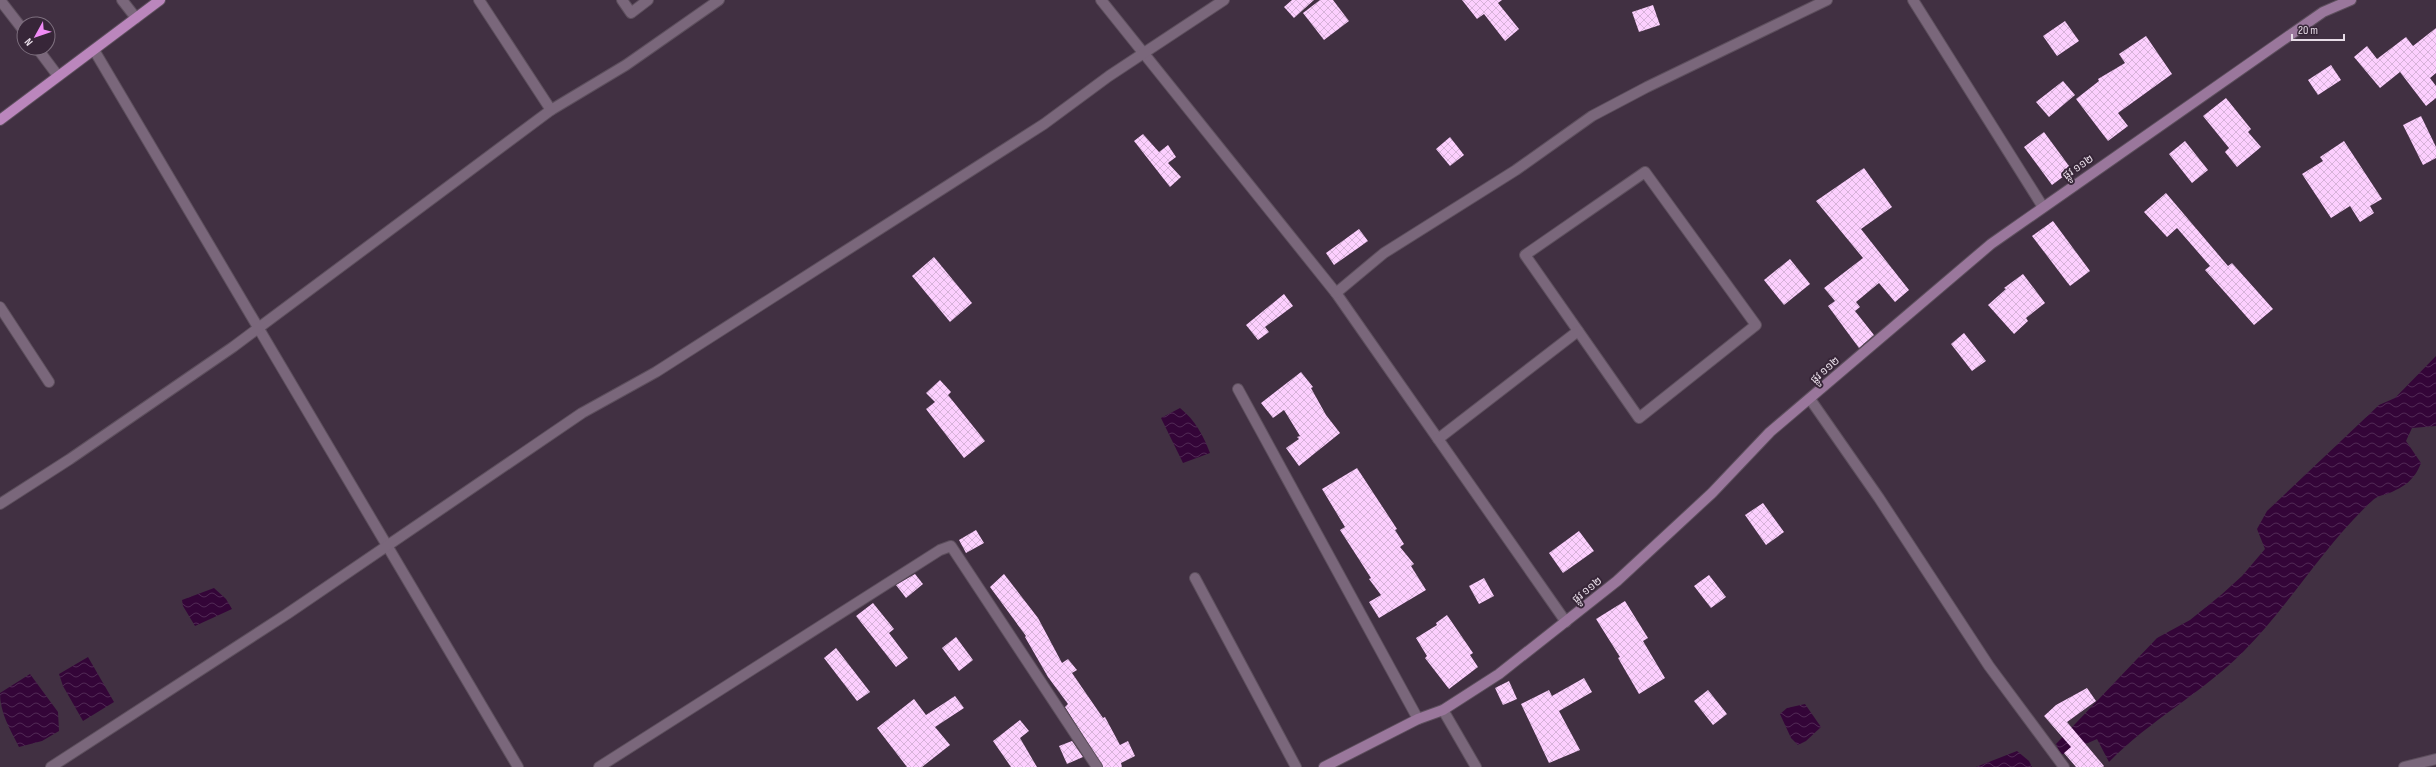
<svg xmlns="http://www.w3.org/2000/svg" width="2436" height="767" font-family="'Sofia Sans Condensed','Noto Sans Khmer',sans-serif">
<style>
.water{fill:url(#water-waves)}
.building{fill:url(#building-cross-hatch)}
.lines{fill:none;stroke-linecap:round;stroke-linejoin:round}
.lane-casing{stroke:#5d4f5d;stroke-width:12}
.street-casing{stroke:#5d4f5d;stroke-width:12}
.secondary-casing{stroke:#5d4f5d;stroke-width:12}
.primary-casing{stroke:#5d4f5d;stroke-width:12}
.lane{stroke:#7a677b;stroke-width:10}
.street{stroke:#7a677b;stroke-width:10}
.secondary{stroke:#9a779c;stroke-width:10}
.primary{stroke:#bb86bd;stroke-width:10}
.labels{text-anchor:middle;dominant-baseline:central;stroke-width:4;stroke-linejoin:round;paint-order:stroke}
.street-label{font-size:11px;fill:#e7dce7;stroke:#372638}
</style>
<defs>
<pattern id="water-waves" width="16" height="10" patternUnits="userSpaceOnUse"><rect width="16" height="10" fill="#340538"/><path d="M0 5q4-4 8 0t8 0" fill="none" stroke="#512955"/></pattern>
<pattern id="building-cross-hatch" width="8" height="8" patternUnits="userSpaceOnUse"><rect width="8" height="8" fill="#fccffe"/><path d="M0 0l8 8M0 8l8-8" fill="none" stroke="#d7b3d9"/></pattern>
</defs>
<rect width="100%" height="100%" fill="#413042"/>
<g class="water">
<path d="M2436 356V426L2412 428 2406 441 2421 463C2414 481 2404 487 2387 494 2382 495 2376 497 2373 500 2324 545 2290 605 2243 652 2202 693 2150 720 2109 762L2097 739 2061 755 2056 744 2157 638 2190 620 2221 595 2242 576 2265 549 2257 529 2267 511 2379 405 2395 398Z"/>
<path d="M1180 408C1195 420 1203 435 1210 453L1183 463 1161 418Z"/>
<path d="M214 588 226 599 232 609 195 626 183 606 182 600Z"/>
<path d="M88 657 114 702 83 721 63 686 59 674Z"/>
<path d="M30 674 58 712 59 731 42 741 19 747C10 729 0 713 0 693Z"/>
<path d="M1805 704 1821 727 1806 741 1798 745 1791 738 1780 714 1787 708Z"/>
<path d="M2017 751 2029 761 2032 767H1976Z"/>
</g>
<g class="building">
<path d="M1292 0H1314L1294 18 1284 7Z"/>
<path d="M1320 0H1333L1349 21 1324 40 1303 13Z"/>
<path d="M1462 0H1502L1498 3 1519 29 1505 41 1484 14 1477 19Z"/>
<path d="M1653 5 1660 25 1639 32 1632 12Z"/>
<path d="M2065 21 2079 41 2057 56 2043 36Z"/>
<path d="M2436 28V73L2430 78 2436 86V98L2426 106 2400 72 2380 88 2354 57 2367 46 2377 59 2406 37 2413 46Z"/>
<path d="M2146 36 2172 74 2118 113 2128 126 2108 141 2076 99 2099 81 2098 79 2125 63 2119 54Z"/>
<path d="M2331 65 2341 80 2318 95 2308 80Z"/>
<path d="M2063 81 2075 95 2049 117 2036 102Z"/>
<path d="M2226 98 2251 129 2248 132 2261 147 2237 167 2225 152 2229 148 2203 116Z"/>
<path d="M2421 116 2436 147V158L2423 165 2403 125Z"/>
<path d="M2044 132 2072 170 2052 185 2024 147Z"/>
<path d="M1143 134 1159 152 1168 145 1176 157 1168 163 1181 177 1170 187 1134 141Z"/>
<path d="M1450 137 1464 155 1450 166 1436 149Z"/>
<path d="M2185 141 2208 170 2192 183 2169 154Z"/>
<path d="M2344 141 2382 199 2370 206 2374 213 2360 222 2350 206 2331 218 2302 174 2323 161 2320 157Z"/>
<path d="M1864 168 1892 207 1861 229 1909 290 1895 302 1879 283 1856 302 1860 307 1855 311 1874 335 1859 348 1828 306 1835 301 1824 288 1863 258 1816 201Z"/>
<path d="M2166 193 2228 266 2232 263 2273 309 2254 325 2205 270 2210 266 2177 228 2167 237 2144 212Z"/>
<path d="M2053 221 2090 271 2070 286 2032 236Z"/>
<path d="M1359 229 1368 241 1334 265 1326 253Z"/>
<path d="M934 257 972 303 950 322 912 276Z"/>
<path d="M1790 259 1810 284 1784 305 1764 280Z"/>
<path d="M2023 274 2045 303 2026 318 2028 321 2014 334 1988 305 2006 289 2004 288Z"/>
<path d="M1284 294 1293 306 1265 327 1269 332 1258 340 1246 325Z"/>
<path d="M1964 333 1986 361 1972 371 1951 344Z"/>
<path d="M1301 372 1313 387 1311 388 1326 415 1340 433 1299 466 1286 448 1299 439 1297 437 1300 436 1284 410 1273 418 1261 403Z"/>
<path d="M940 380 951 392 948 395 985 441 964 458 926 409 935 402 926 393Z"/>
<path d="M1357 468 1397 529 1395 530 1404 544 1400 547 1414 564 1411 566 1426 590 1379 618 1369 602 1381 595 1369 579 1371 578 1340 530 1345 527 1322 489Z"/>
<path d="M1763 503 1784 532 1766 545 1745 515Z"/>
<path d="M976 530 984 543 966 553 959 540Z"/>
<path d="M1579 531 1594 551 1563 573 1549 553Z"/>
<path d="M915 574 923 584 906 598 896 585Z"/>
<path d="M1004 574 1038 618 1062 663 1068 659 1077 670 1072 673 1103 718 1105 717 1120 745 1128 741 1135 756 1121 763 1122 767H1103L1065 707 1068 704 1048 677 1025 637 1026 636 990 587Z"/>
<path d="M1709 575 1726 597 1711 608 1694 586Z"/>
<path d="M1484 578 1494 596 1479 604 1469 586Z"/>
<path d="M1625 601 1648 638 1643 641 1665 678 1639 694 1618 658 1620 657 1596 619Z"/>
<path d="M873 603 894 629 889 633 908 658 896 667 856 616Z"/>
<path d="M1447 615 1473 653 1470 655 1478 667 1449 689 1425 658 1427 656 1416 638 1437 625 1436 623Z"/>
<path d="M956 637 973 660 959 671 942 648Z"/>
<path d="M836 648 870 692 857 701 824 658Z"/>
<path d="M1584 678 1592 692 1559 711 1580 750 1549 763 1521 704 1549 690 1552 696Z"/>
<path d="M1509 681 1517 699 1503 705 1495 688Z"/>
<path d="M2087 688 2096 701 2067 722 2104 766 2103 767H2076L2064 753 2071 747 2044 716 2056 705Z"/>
<path d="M1708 690 1727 714 1713 725 1694 701Z"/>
<path d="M955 696 964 708 935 727 950 745 922 767H907L877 728 914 699 926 715Z"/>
<path d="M1020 720 1029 731 1020 738 1037 767H1011L993 741Z"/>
<path d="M1072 741 1083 757 1067 764 1059 746Z"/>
</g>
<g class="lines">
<g class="lane-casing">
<path id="lane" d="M622 0 631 13 648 0"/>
</g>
<g class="street-casing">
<g id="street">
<path d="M0 0 24 31"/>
<path d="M122 0 136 18"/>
<path d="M479 0 551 110"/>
<path d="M1101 0 1336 293 1566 622"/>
<path d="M1913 0 2043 207"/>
<path d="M37 48 58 76"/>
<path d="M94 50 518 767"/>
<path d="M1645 172 1756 325 1639 418 1525 255Z"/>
<path d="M1336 293 1384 253 1516 170 1592 116 1647 87 1827 0"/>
<path d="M0 307 49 382"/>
<path d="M1238 389 1418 719"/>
<path d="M1810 399 1879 498 1989 666 2064 767"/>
<path d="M1438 439 1578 331"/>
<path d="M0 504 70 459 233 347 551 110 626 65 719 0"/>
<path d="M1195 578 1296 767"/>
<path d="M1443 710 1476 767"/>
<path d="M51 767 287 614 582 413 656 372 1044 124 1109 76 1224 0"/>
<path d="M599 767 940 550 951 546 1097 767"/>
<path d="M2404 767 2436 759"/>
</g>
</g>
<g class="secondary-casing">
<path id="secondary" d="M1324 767 1418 719 1443 710 1499 674 1617 581 1712 493 1770 432 1991 244 2323 12 2351 0"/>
</g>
<g class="primary-casing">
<path id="primary" d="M0 120 160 0"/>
</g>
<use href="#lane" class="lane"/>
<use href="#street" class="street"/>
<use href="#secondary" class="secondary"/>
<use href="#primary" class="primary"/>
</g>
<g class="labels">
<g class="street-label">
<text transform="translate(2078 167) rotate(-35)">ផ្លូវ ១១២</text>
<text transform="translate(1825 370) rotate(-41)">ផ្លូវ ១១២</text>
<text transform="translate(1587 590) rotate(-39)">ផ្លូវ ១១២</text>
</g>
</g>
<g transform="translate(36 36) rotate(230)"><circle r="19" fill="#372638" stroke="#7d6f7e"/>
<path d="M0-3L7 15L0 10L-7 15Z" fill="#f08bf5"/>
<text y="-6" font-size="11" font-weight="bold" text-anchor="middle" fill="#e7dce7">N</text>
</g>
<path d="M2292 34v6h52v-6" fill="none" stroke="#e7dce7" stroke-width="2"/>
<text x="2298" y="34" font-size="12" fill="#e7dce7" stroke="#372638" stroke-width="3" paint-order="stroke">20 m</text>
</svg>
